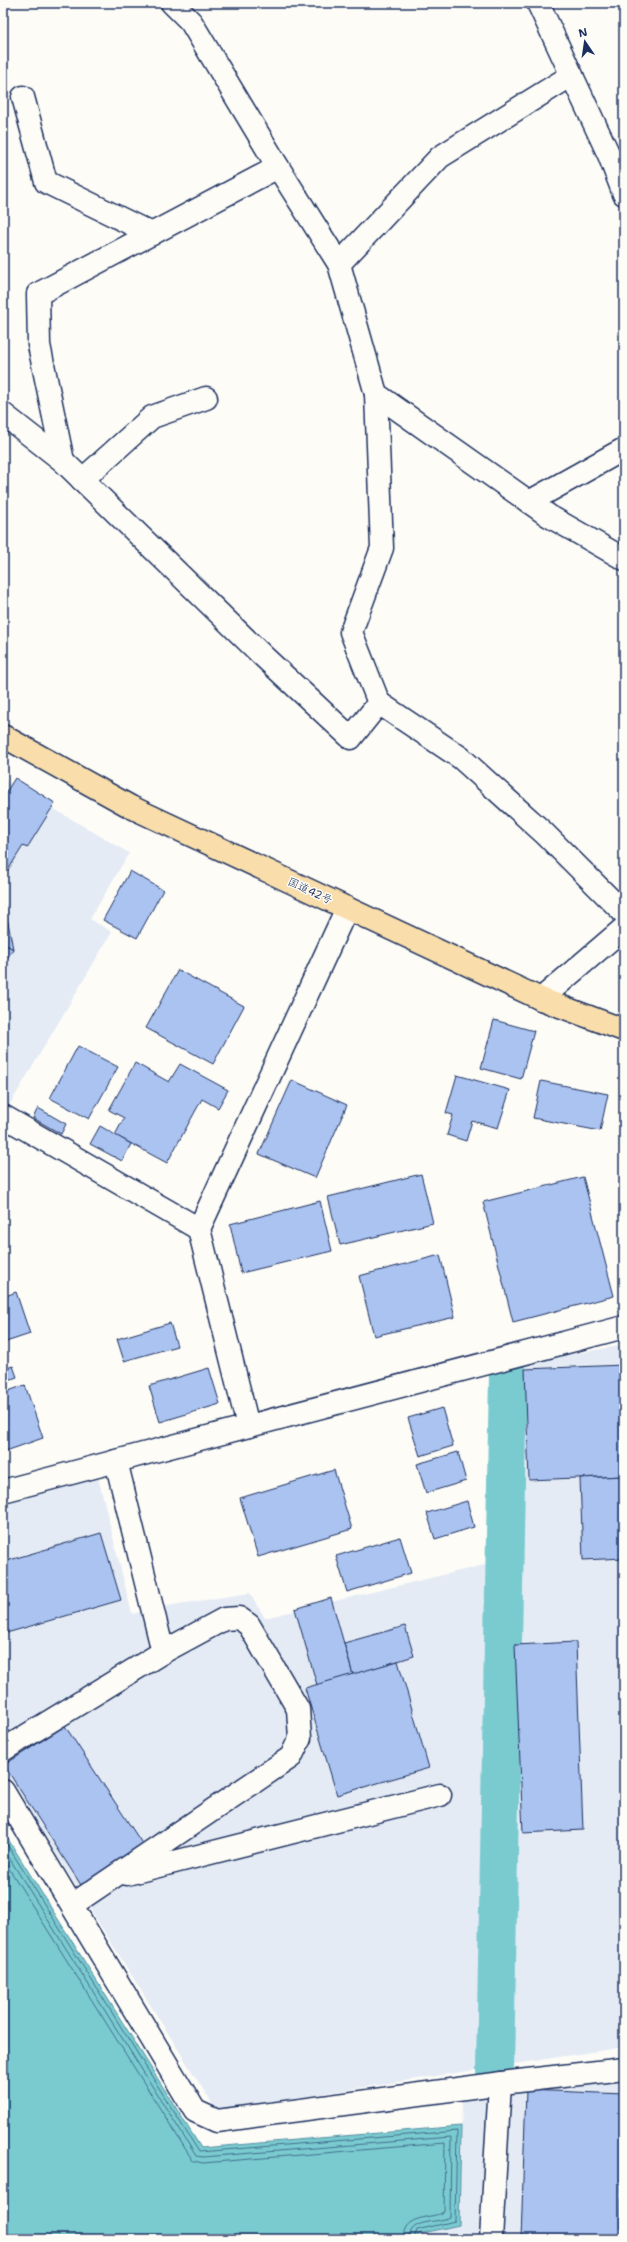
<svg xmlns="http://www.w3.org/2000/svg" width="627" height="2242" font-family="'Shantell Sans','Klee One',sans-serif">
<style>
.built{fill:#e4ebf5}
.water{fill:#7acbd0;stroke:#548da2}
.lines{fill:none;stroke-linecap:round;stroke-linejoin:round}
.shore{stroke:#416d8c;stroke-width:1}
.canal{stroke:#7acbd0;stroke-width:38}
.building{fill:#abc3f0;stroke:#1b2f5e}
.minor-casing{stroke:#1b2f5e;stroke-width:25}
.highway-casing{stroke:#1b2f5e;stroke-width:25}
.minor{stroke:#fdfcf7;stroke-width:22}
.highway{stroke:#f9deab;stroke-width:22}
.labels{text-anchor:middle;dominant-baseline:central;stroke-width:3;stroke-linejoin:round;paint-order:stroke}
.street-label{font-size:11px;fill:#1b2f5e;stroke:#fdfcf7}
</style>
<rect width="100%" height="100%" fill="#fdfcf7"/>
<filter id="ink" filterUnits="userSpaceOnUse"><feTurbulence type="fractalNoise" baseFrequency=".025" numOctaves="2"/><feDisplacementMap in="SourceGraphic" scale="8" xChannelSelector="R" yChannelSelector="G"/><feConvolveMatrix kernelMatrix="1 2 1 2 8 2 1 2 1" color-interpolation-filters="sRGB"/></filter>
<g filter="url(#ink)">
<g class="built">
<path d="M3 779 129 853 90 919 112 932 6 1111 3 1109Z"/>
<path d="M624 1345V2047L216 2110 3 1770V1495L97 1473 132 1614 173 1605 250 1593 265 1618 505 1560 495 1368Z"/>
<path d="M624 2081V2239H418V2234L459 2225 462 2099 510 2090Z"/>
</g>
<path class="water" d="M3 1831 201 2148 461 2126 459 2225 419 2234 418 2239H3Z"/>
<g class="lines">
<g class="shore">
<path d="M3 1838 199 2152 457 2131 455 2221 417 2230 414 2239"/>
<path d="M3 1848 196 2156 203 2157 451 2137 450 2217C437 2224 409 2218 409 2239"/>
<path d="M3 1859 193 2161 203 2163 445 2143 444 2212C428 2220 403 2214 403 2239"/>
</g>
<path class="canal" d="M495 2070 508 1375"/>
</g>
<g class="building">
<path d="M15 778 55 803 27 848 23 846 3 878V797Z"/>
<path d="M130 871 163 890 137 938 103 920Z"/>
<path d="M3 895 13 949 3 943Z"/>
<path d="M3 943 13 949 3 965Z"/>
<path d="M178 970 244 1006 213 1064 146 1028Z"/>
<path d="M494 1020 534 1031 521 1079 481 1068Z"/>
<path d="M78 1046 118 1067 89 1119 50 1098Z"/>
<path d="M135 1063 169 1082 180 1064 228 1090 218 1108 202 1099 167 1163 115 1135 124 1118 109 1110Z"/>
<path d="M457 1075 510 1090 498 1128 472 1121 466 1141 447 1135 453 1115 446 1113Z"/>
<path d="M292 1080 347 1105 315 1178 259 1154Z"/>
<path d="M541 1081 608 1094 600 1131 533 1118Z"/>
<path d="M38 1108 66 1124 61 1134 33 1118Z"/>
<path d="M100 1126 131 1144 122 1161 90 1144Z"/>
<path d="M421 1174 433 1223 340 1245 328 1197Z"/>
<path d="M583 1177 614 1296 513 1322 483 1202Z"/>
<path d="M320 1201 332 1251 241 1273 230 1224Z"/>
<path d="M440 1255 455 1317 374 1336 359 1276Z"/>
<path d="M16 1292 30 1334 3 1343V1297Z"/>
<path d="M170 1323 177 1346 124 1361 117 1339Z"/>
<path d="M624 1365V1476L529 1480 525 1369Z"/>
<path d="M13 1366 17 1377 3 1382V1369Z"/>
<path d="M209 1368 220 1404 160 1422 149 1386Z"/>
<path d="M25 1385 43 1438 3 1452V1393Z"/>
<path d="M442 1408 453 1446 420 1456 408 1418Z"/>
<path d="M458 1452 466 1481 426 1493 417 1464Z"/>
<path d="M334 1470 352 1529 258 1557 240 1498Z"/>
<path d="M624 1476V1558L583 1560 580 1478Z"/>
<path d="M467 1501 474 1527 435 1539 427 1513Z"/>
<path d="M101 1533 121 1600 3 1634V1562Z"/>
<path d="M400 1537 411 1573 347 1592 336 1556Z"/>
<path d="M331 1598 353 1675 317 1685 295 1609Z"/>
<path d="M405 1626 414 1656 353 1675 344 1643Z"/>
<path d="M576 1642 583 1830 523 1833 515 1645Z"/>
<path d="M398 1661 429 1768 337 1795 305 1688Z"/>
<path d="M65 1726 143 1845 81 1885 4 1765Z"/>
<path d="M526 2090 624 2094 621 2239H521Z"/>
<path d="M624 2169V2239H621Z"/>
</g>
<g class="lines">
<g class="minor-casing">
<g id="minor">
<path d="M172 3 191 22 278 167 339 264 376 394 549 516 624 559"/>
<path d="M538 3 609 155 624 194"/>
<path d="M23 97 46 182 152 234"/>
<path d="M339 264 440 157 572 75"/>
<path d="M376 394 382 548 351 632 379 703"/>
<path d="M3 414 63 461 263 656 351 738 379 703 461 758 544 833 624 913"/>
<path d="M63 461 39 345 38 294 278 167"/>
<path d="M82 480 152 417 206 398"/>
<path d="M529 502 624 449"/>
<path d="M541 999 624 928"/>
<path d="M3 1116 199 1229"/>
<path d="M248 1426 199 1229 347 908"/>
<path d="M116 1461 163 1652"/>
<path d="M3 1491 624 1327"/>
<path d="M3 1750 163 1652 224 1619 239 1618 249 1625 298 1709 300 1738 291 1757 72 1905"/>
<path d="M3 1791 195 2111 217 2121 510 2082 624 2069"/>
<path d="M127 1874 440 1795"/>
<path d="M491 2239 500 2083"/>
</g>
</g>
<g class="highway-casing">
<path id="highway" d="M3 736 131 807 541 999 624 1030"/>
</g>
<use href="#minor" class="minor"/>
<use href="#highway" class="highway"/>
</g>
</g>
<g class="labels">
<g class="street-label">
<text transform="translate(310 891) rotate(25)">国道42号</text>
</g>
</g>
<rect width="627" height="2242" fill="none" stroke="#fdfcf7" stroke-width="16"/>
<rect x="8" y="8" width="611" height="2226" fill="none" stroke="#1b2f5e" stroke-width="1.5" filter="url(#ink)"/>
<g transform="translate(585 42) rotate(347)" stroke="#fdfcf7" stroke-width="3" paint-order="stroke">
<path d="M0-3L7 15L0 10L-7 15Z" fill="#1b2f5e"/>
<text y="-6" font-size="11" font-weight="bold" text-anchor="middle" fill="#1b2f5e">N</text>
</g>
</svg>
